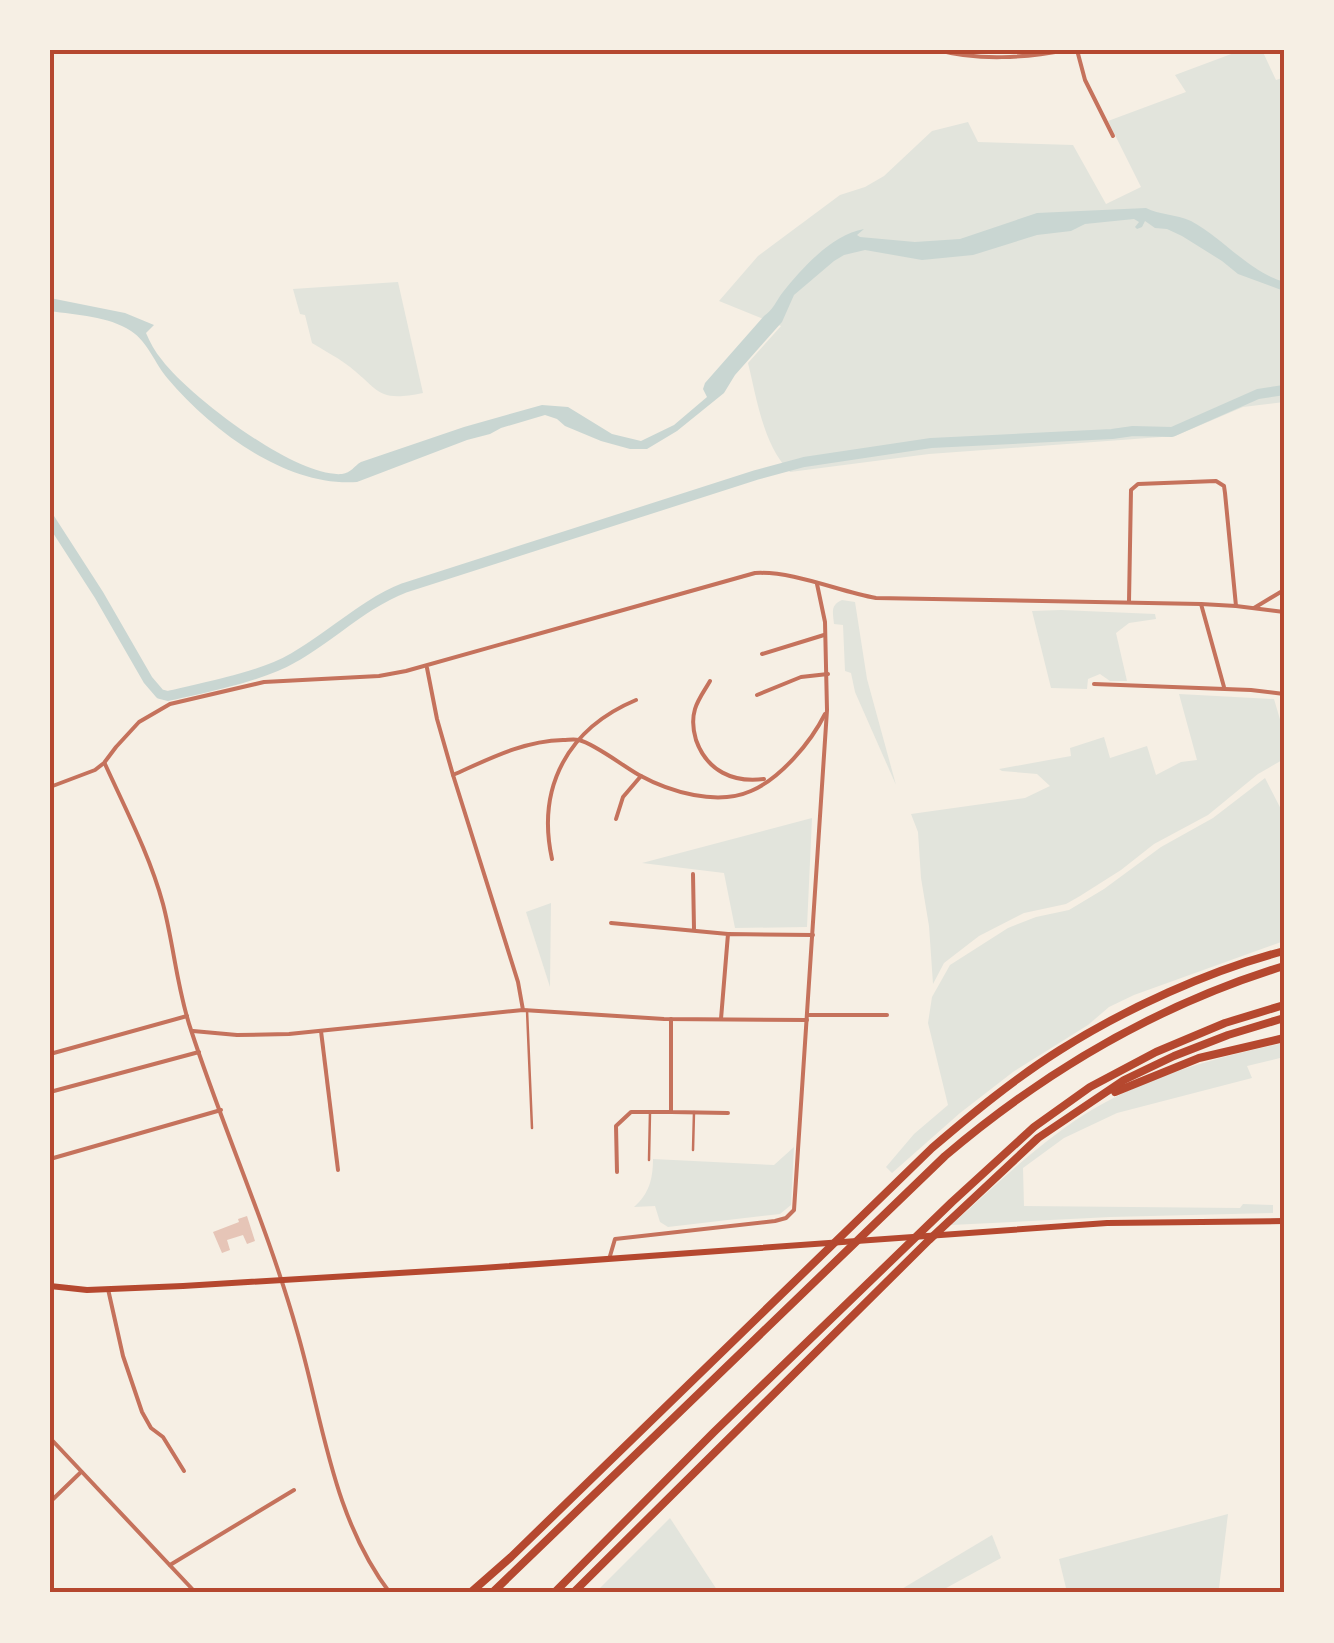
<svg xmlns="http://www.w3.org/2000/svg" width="1334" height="1643" font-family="Figtree,sans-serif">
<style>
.green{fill:#e2e4dc}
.water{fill:#c9d6d2}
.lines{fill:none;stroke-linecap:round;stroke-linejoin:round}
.canal{stroke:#c9d6d2;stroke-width:10}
.building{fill:#e6c5b7}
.service{stroke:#c5725c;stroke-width:2.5}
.minor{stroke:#c5725c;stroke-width:4}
.primary{stroke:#b5482f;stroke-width:6}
.motorway{stroke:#b5482f;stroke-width:8}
.neatline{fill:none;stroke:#b5482f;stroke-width:4}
</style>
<rect width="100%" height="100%" fill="#f6efe4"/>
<g class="green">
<path d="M1242 50H1262L1276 80 1282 78 1284 82V402L1243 407 1175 436 929 454 790 472C763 445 757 399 748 363L781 326 719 301 758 256 840 195 865 187 884 176 932 131 968 122 978 142 1073 145 1106 204 1141 187 1108 121 1186 92 1175 75Z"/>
<path d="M398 282 423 393C375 403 380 389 346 364 335 356 323 350 312 343L305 315 300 314 293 289Z"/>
<path d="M842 600 855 602 867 679 896 785 855 692 851 673 845 671 843 625 834 624C833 613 830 605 842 600Z"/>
<path d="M1061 610 1155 614 1156 619 1129 623 1116 633 1127 681H1110L1100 674 1088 679 1087 689 1051 688 1032 611Z"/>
<path d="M1179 694 1274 699 1284 733V759L1258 774 1208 815 1154 844 1121 870 1080 896 1066 904 1024 913 979 936 944 963 933 984 929 926 921 878 918 832 911 814 1025 798 1050 786 1037 774 1002 771 999 769 1071 756 1070 748 1104 737 1110 758 1147 746 1156 775 1181 762 1197 760Z"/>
<path d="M1265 778 1284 815V941L1134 995 1109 1007 1088 1025 1013 1072 960 1113 892 1173 886 1167 914 1134 948 1105 928 1023 932 997 950 965 1008 928 1036 917 1069 910 1104 889 1161 847 1213 818Z"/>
<path d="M812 818 807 927 735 928 724 873 642 863Z"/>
<path d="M551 903 550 987 526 912Z"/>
<path d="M1284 1043V1057L1247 1066 1252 1078 1117 1113 1064 1138 1023 1168 1024 1206 1240 1208 1243 1204 1273 1205V1213L1110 1217 951 1225C993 1188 1034 1147 1082 1116 1144 1077 1213 1058 1284 1043Z"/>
<path d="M794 1147 791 1205 780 1214 668 1227 660 1222 655 1206 634 1207C649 1194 653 1179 653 1159L774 1165Z"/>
<path d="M1228 1514 1219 1588 1181 1593H1071L1066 1588 1059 1559Z"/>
<path d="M670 1518 719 1593H595Z"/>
<path d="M992 1535 1001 1558 937 1593H895Z"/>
</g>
<path class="water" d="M1146 208C1159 215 1176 214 1191 221 1224 239 1248 271 1284 282V291L1238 274 1222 261 1182 236 1167 229 1155 228 1145 221 1142 227 1137 229 1135 227 1139 222 1134 219 1085 224 1071 231 1037 235 973 255 922 260 865 250 844 255 834 261 794 295 782 322 735 375 724 393 677 431 647 449H630L601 441 565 426 557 419 545 415 501 428 490 434 467 440 357 482C286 487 211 430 168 379 155 364 148 342 131 331 108 316 77 315 50 311V298L125 313 154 325 146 333C150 342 155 352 162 360 189 396 296 478 342 474 351 473 354 466 361 462L464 427 542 405 568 407 612 434 641 441 674 425 707 397 703 389 705 383 764 316C773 310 776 301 783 292 802 268 833 234 864 229L857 235 860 237 915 242 960 239 1037 213Z"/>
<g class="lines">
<path class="canal" d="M50 519 99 595 148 680 160 694 168 696C203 688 263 676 293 658 332 636 363 604 404 588L756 475 804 462 931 443 1112 434 1133 431 1172 432 1258 394 1284 390"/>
</g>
<path class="building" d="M247 1216 255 1241 247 1244 243 1235 227 1240 230 1250 222 1253 213 1232 239 1222 238 1219Z"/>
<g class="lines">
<g class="service">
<path d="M527 1010 532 1128"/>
<path d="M693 1150 694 1112"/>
<path d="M649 1160 650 1112"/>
</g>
<g class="minor">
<path d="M938 50C978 61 1026 58 1066 50"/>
<path d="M1077 50 1085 80 1113 136"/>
<path d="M1129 602 1131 490 1138 484 1216 481 1224 486 1225 493 1236 606"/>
<path d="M1201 604 1224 687"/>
<path d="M1254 608 1284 590"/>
<path d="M762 654 824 635"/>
<path d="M427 668 437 719 453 775 518 982 523 1010"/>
<path d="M710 681C705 690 698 699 695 709 692 719 693 730 696 740 707 771 733 783 764 779"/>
<path d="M1094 684 1251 690 1284 694"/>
<path d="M757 695 801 677 828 674"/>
<path d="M105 764C126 810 150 856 163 904 174 946 177 989 191 1030 224 1131 268 1228 297 1331 323 1420 332 1517 390 1593"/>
<path d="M453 775C489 759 523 741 563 740 568 740 574 739 579 740 595 744 623 766 639 775 670 792 717 806 751 791 781 778 811 742 825 714"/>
<path d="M50 787 95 770 104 763 116 747 139 722 170 704 264 682 379 676 406 671 755 573C795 571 837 591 876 598L1201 604 1236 606 1284 612"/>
<path d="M616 819 623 797 641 776"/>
<path d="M552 859C536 786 569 728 636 700"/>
<path d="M693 874 694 929"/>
<path d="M611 923 728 934"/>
<path d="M807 1015H887"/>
<path d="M671 1019V1112L728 1113"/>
<path d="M721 1019 728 934 813 935"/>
<path d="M193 1031 237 1035 289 1034 523 1010 664 1019 807 1020"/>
<path d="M321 1031 338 1170"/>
<path d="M50 1054 187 1016"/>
<path d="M50 1092 199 1052"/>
<path d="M50 1159 221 1110"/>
<path d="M617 1172 616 1126 631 1112H671"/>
<path d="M610 1256 615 1239 775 1221 786 1218 794 1210 827 710 825 622 817 584"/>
<path d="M108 1289 123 1356 142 1412 151 1428 163 1437 184 1471"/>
<path d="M50 1438 196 1593"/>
<path d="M50 1502 81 1472"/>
<path d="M170 1565 294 1490"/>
</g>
<path class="primary" d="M50 1286 87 1290 183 1286 482 1268 1107 1223 1284 1221"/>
<g class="motorway">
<path d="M1115 1092 1199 1058 1284 1038"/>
<path d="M470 1593 511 1557 932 1148C973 1113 1014 1079 1060 1050 1125 1009 1210 970 1284 951"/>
<path d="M492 1593 945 1156C1045 1071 1157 1005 1284 966"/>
<path d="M554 1593 714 1432 952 1202 1034 1127 1090 1087 1156 1052 1225 1023 1284 1005"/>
<path d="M573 1593 929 1240 1038 1138 1124 1080 1174 1056 1228 1035 1284 1018"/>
</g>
</g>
<rect width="1334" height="1643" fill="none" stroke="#f6efe4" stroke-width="105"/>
<rect x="52" y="52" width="1230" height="1538" class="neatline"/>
</svg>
